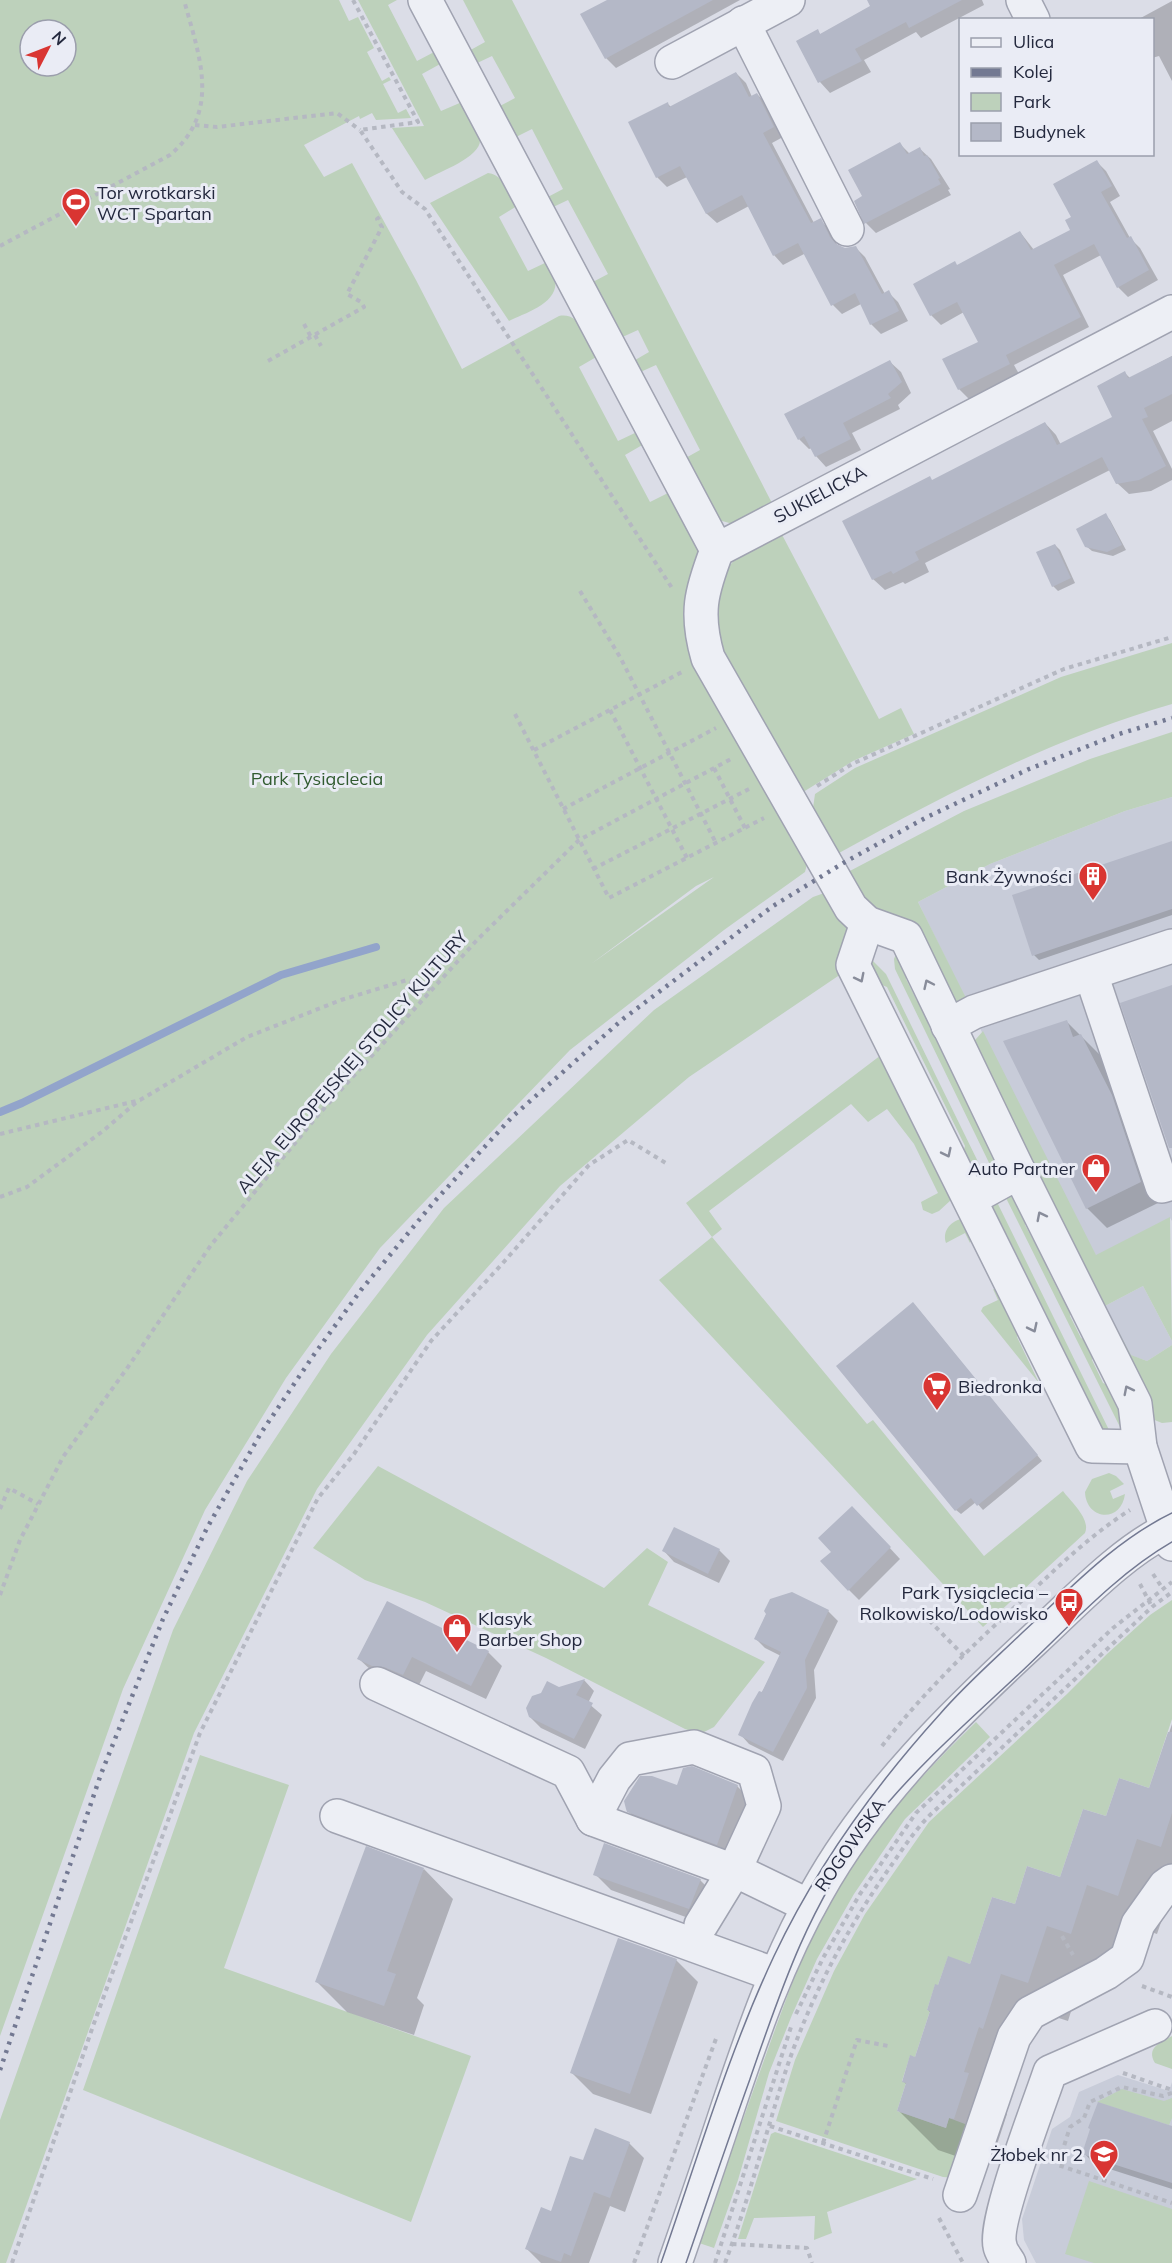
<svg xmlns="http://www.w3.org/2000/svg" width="1172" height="2263" font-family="Mulish,sans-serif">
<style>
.built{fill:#c8ccd9}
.green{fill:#bdd1bb;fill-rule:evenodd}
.shadow{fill:#0003}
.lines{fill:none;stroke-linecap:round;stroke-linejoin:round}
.stream{stroke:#92a4cb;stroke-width:8}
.building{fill:#b4b8c7}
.minor-casing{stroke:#a0a3b1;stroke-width:36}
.path{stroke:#b5b8c2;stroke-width:4;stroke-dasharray:4.5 4.5;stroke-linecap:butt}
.minor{stroke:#edeff5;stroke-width:33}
.tram{stroke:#737992;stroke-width:1.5}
.rail{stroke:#737992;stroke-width:4.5;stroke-dasharray:3 6;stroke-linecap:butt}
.oneway{stroke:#888c9a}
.labels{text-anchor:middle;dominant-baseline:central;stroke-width:6;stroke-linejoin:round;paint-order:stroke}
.poi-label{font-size:18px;fill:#24293e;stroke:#eaecf5;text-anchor:end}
.street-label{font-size:18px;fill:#24293e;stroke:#eaecf5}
.park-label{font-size:18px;fill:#315b30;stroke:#eaecf5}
</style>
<rect width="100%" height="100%" fill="#dbdde7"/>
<g class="built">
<path d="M1172 797V1221L1170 1218 1096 1256 1029 1128 918 902 990 864 1125 811Z"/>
<path d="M1143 1286 1172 1341V1345L1147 1361 1130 1355 1105 1306Z"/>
<path d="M1118 2075 1169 2091 1172 2082V2263H1036L1024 2240 1022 2219 1052 2129 1070 2117 1079 2092Z"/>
</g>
<g class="green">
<path d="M0 0H339L349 21 358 17 374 48 367 52 382 81 389 77 391 80 383 84 398 113 406 109 411 118 376 120 372 113 360 119 359 116 304 145 324 177 352 163 416 280 462 369 559 316C581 312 589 340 598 356L579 367 618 441 637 432 644 444 625 455 650 502 670 492 697 547 699 555 693 587 796 831 789 836 808 860 805 872 724 930 570 1050 380 1248 286 1378 205 1510 123 1689 0 2036ZM30 30H66V66H30ZM714 877 591 964 696 886Z"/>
<path d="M358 0H397L388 5 417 61 436 51 442 63 422 74 441 111 462 102C467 112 480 128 480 140 481 157 439 172 425 180L392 128 424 126Z"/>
<path d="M463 0H512L773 505 733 524 715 519 682 460 700 450 656 365 636 374 630 363 649 352 638 330 618 339 589 284 608 274 568 200 549 209 544 199 563 189 532 129 512 139 496 108 515 98 492 56 473 65 467 52 485 42Z"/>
<path d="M488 173C504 175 510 193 517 206L499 217 528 271 547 262C550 267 554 274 555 279 560 303 525 313 509 321L430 203Z"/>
<path d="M779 529 879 719 901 708 914 734 853 761 800 794 720 657 714 605 728 568 743 549Z"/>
<path d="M1172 643V704C1054 738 946 794 839 853L813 808 815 794 855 768 1061 677Z"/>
<path d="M1172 732V797L1125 811 990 864 918 902 968 1002 959 1007 868 908 846 873 964 811 1090 759Z"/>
<path d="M830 891 849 919 844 972 689 1077 560 1186 427 1335 317 1489 194 1733 6 2263H0V2120L173 1630 247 1481 331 1354 444 1208 654 1010 813 897Z"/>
<path d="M898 949 910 962 906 979 917 1001 928 1004 932 1012 928 1024 939 1046 951 1051 953 1059 951 1069 962 1092 972 1096 975 1105 972 1114 983 1137 998 1144V1165L993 1171 895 969 894 959Z"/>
<path d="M873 961 886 974 984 1174C972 1179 966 1170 960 1162L965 1146 887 987 872 981 869 962Z"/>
<path d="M983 1031 1096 1255 1170 1217 1172 1341 1143 1286 1105 1306 1131 1355 1147 1361 1172 1345V1422L1162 1423 1152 1419 969 1047Z"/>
<path d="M889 1049 951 1200 939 1211 932 1214 923 1210 921 1202 938 1193 914 1144 887 1109 868 1122 851 1104 709 1211 722 1229 712 1237 867 1424 873 1420 984 1556 1063 1491C1071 1502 1091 1519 1085 1533L983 1627 659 1280 712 1237 686 1203Z"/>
<path d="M1013 1193 1030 1210 1025 1225 1037 1247 1048 1251 1051 1258 1048 1270 1059 1292 1070 1297 1073 1305 1070 1316 1081 1338 1092 1342 1096 1351 1092 1360 1103 1383 1118 1389 1123 1424 1120 1427 1004 1194Z"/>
<path d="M995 1198 1110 1432H1104L1081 1405 1085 1393 1007 1235 994 1229 987 1211Z"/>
<path d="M964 1218 973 1235 970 1243 965 1233 946 1243C942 1230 951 1221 964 1218Z"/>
<path d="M993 1289 1005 1293 1023 1325 1017 1337 1039 1383 981 1311 983 1307 998 1300Z"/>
<path d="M378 1466 604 1588 647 1548 668 1562 648 1605 765 1662 714 1727 700 1734 685 1729 546 1658 425 1602 365 1580 313 1548Z"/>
<path d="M1109 1473 1116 1476 1124 1484 1110 1491 1113 1499 1125 1494C1121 1524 1086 1520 1085 1492L1092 1479Z"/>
<path d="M1172 1600V1719L1149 1788 1119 1778 1106 1816 1083 1809 1060 1877 1027 1866 1015 1904 992 1897 970 1964 948 1957 938 1985H935L927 2010 930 2011 915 2057 910 2056 902 2081 906 2083 897 2111 946 2128 949 2118 973 2127 955 2178 943 2177 776 2121 795 2060 834 1971 865 1914 929 1822 1067 1694 1107 1654 1150 1615Z"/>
<path d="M976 1722 990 1737 905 1819 854 1894 817 1959 792 2015 769 2073 738 2180 714 2248 699 2243C722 2178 745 2114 768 2049 789 1991 808 1936 841 1882 877 1822 926 1771 976 1722Z"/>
<path d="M200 1755 289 1785 224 1968 471 2056 411 2222 83 2090Z"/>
<path d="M1172 2036V2069L1155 2063C1146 2048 1160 2042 1172 2036Z"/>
<path d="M1122 2089 1164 2101 1172 2098V2118L1169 2125 1097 2102Z"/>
<path d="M775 2132 917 2179 827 2212 832 2233 814 2240 815 2216 754 2218 746 2239H738L771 2134Z"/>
<path d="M1089 2181 1172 2209V2263H1094L1065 2254Z"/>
</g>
<g class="shadow">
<path d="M609 0H740L616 68 606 58Z"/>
<path d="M876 0H982L984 5 921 38 916 32 864 60 871 72 830 93 820 82 798 42 817 31 821 35 872 7Z"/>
<path d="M1172 1V81L1159 56 1152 58V20H1137Z"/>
<path d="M736 73 746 83 752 97 757 94 767 104 783 137 772 143 814 223 820 220 830 230 838 247 845 249 855 247 865 257 885 294 888 292 898 302 908 321 881 334 871 324 861 304 842 314 833 305 806 253 783 265 774 255 749 206 717 223 707 214 687 177 667 187 657 177 668 104 672 108Z"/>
<path d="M900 144 910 154 920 149 931 159 950 189 948 190 951 195 876 233 866 223 864 197Z"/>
<path d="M1097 162 1106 171 1120 196 1110 202 1130 238 1140 248 1158 280 1128 297 1118 287 1101 255 1063 275 1089 327 1014 365 1019 374 969 399 959 389 980 343 964 312 941 325 931 315 957 266 1020 232 1034 250 1072 230 1073 217Z"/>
<path d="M1172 356V421L1153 431 1172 469V480L1151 491 1129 494 1117 483 1110 470 925 563 929 572 905 584 903 582 885 590 873 579 933 482 1045 423 1056 435 1061 445 1114 418 1125 373 1130 378Z"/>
<path d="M890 362 901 372 911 393 898 405 900 409 852 433 861 450 826 467 816 456 812 448 809 449 799 439Z"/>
<path d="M1105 515 1110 520 1126 550 1113 556 1092 551 1086 546Z"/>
<path d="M1055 545 1060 550 1075 583 1058 591 1053 586Z"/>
<path d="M1172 843V915L1039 960 1034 955Z"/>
<path d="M1067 1022 1101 1056 1132 1117 1160 1202 1107 1228 1087 1208Z"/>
<path d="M918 1309 1042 1461 983 1510 976 1502 961 1514 956 1510Z"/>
<path d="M863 1519 900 1559 859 1600 849 1590 833 1552Z"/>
<path d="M675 1529 719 1550 730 1561 719 1583 674 1562 664 1551Z"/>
<path d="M772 1600 828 1611 838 1621 814 1670 816 1698 783 1761 749 1744 740 1734 781 1656 765 1648 756 1639Z"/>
<path d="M488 1652 502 1666 486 1699 426 1671 417 1689 374 1673 359 1659Z"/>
<path d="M584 1680 594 1691 588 1703 602 1715 585 1749 541 1728 530 1717 559 1689Z"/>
<path d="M1172 1724V1890L1157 1934 1126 1924 1110 1972 1086 1964 1068 2021 1040 2012 1022 2067 1019 2066 1004 2110 1007 2114 993 2157 988 2156 985 2166 938 2150 899 2111 907 2085 903 2081 916 2058 931 2013 928 2010 971 1966 1016 1906 1061 1879 1107 1818 1150 1790Z"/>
<path d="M737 1786 752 1801 731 1858 643 1826 628 1811 678 1787Z"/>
<path d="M424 1869 453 1899 417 1998 424 2005 414 2035 347 2012 317 1982Z"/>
<path d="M595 1874 700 1880 716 1896 705 1924 611 1890Z"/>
<path d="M619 1940 676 1960 698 1982 651 2114 593 2094 572 2073Z"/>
<path d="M1172 2128V2189L1094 2164 1084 2153Z"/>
<path d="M629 2143 644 2158 625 2212 610 2206 589 2263H541L527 2249 584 2162Z"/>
</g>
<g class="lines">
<path class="stream" d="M0 1112 22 1103 281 975 376 947"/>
</g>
<g class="building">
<path d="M607 0H713L605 59 580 14Z"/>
<path d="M867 0H962L909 28 906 22 855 49 862 61 818 83 796 41 818 29 820 34 870 6Z"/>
<path d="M736 72 749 97 757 93 774 127 763 133 811 223 821 218 830 237 836 244 845 248 856 246 882 294 889 290 899 311 870 325 855 293 831 306 798 243 773 256 742 195 706 214 680 166 656 178 628 122 668 102 669 107Z"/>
<path d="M900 142 907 154 920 147 924 156 927 155 940 178 938 179 941 184 864 224 854 201 862 196 848 170Z"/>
<path d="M1097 160 1112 186 1101 192 1127 238 1131 236 1149 270 1117 288 1094 244 1054 265 1081 317 1006 355 1010 364 958 390 942 359 978 342 957 302 930 316 913 284 955 261 957 265 1020 231 1031 250 1070 230 1065 220 1071 217 1053 184Z"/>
<path d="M1172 356V394L1144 408 1148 417 1142 419 1166 466 1139 480 1116 484 1102 457 915 552 919 560 893 574 891 571 872 580 842 521 930 476 932 480 1045 422 1057 445 1112 417 1097 386 1125 371 1128 378Z"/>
<path d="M890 360 902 382 888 394 891 398 843 423 851 439 815 457 804 436 798 440 784 414Z"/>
<path d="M1106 513 1122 545 1107 552 1085 547 1076 529Z"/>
<path d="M1055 544 1071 578 1052 587 1036 552Z"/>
<path d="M1172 841V909L1032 956 1012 895Z"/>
<path d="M1172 985V1148H1169L1120 1003Z"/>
<path d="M1067 1020 1073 1037 1081 1034 1112 1095 1141 1182 1086 1209 1003 1041Z"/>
<path d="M913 1302 1038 1455 977 1506 971 1498 955 1511 836 1366Z"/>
<path d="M852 1506 891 1547 848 1591 820 1561 831 1552 818 1538Z"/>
<path d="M674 1527 720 1549 708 1574 662 1551Z"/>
<path d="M792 1592 829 1610 805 1660 807 1688 773 1752 738 1735 752 1703 759 1691 762 1692 781 1652 754 1639 766 1614 764 1611 770 1599Z"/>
<path d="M387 1601 489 1651 471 1686 412 1657 403 1675 384 1667 372 1666 357 1659Z"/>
<path d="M585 1679 576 1695 593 1703 574 1739 529 1717 526 1708 532 1696 541 1693 547 1681 559 1687Z"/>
<path d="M1168 1732H1172V1813L1161 1847 1137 1839 1118 1896 1087 1885 1071 1934 1047 1926 1028 1983 1001 1974 983 2029 979 2027 964 2072 969 2073 954 2119 949 2118 946 2128 897 2111 906 2083 902 2082 910 2055 915 2057 930 2011 927 2010 935 1984 938 1985 948 1956 970 1964 992 1897 1015 1904 1027 1866 1060 1877 1083 1809 1106 1816 1119 1778 1149 1788Z"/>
<path d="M692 1766 738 1785 717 1845 627 1812 626 1809 624 1801 640 1776H652L677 1785 683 1768Z"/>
<path d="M604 1843 701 1879 689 1909 593 1875Z"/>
<path d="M366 1846 424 1868 387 1971 396 1974 384 2006 315 1982Z"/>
<path d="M618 1938 677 1959 630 2094 570 2073Z"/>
<path d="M1098 2102 1172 2126V2183L1082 2154 1090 2129 1088 2128Z"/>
<path d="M595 2128 630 2142 610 2198 594 2192 571 2256 564 2253 561 2262 525 2249 541 2207 551 2211 570 2156 583 2160Z"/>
</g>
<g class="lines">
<g class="minor-casing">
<g id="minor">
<path d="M425 0 717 550"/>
<path d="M1023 0 1033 20"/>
<path d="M743 23 847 229"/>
<path d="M672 62 788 0"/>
<path d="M1172 312 717 550C701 592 695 613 708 658L851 908 867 923 906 937 1019 1172 1135 1404 1140 1447 1172 1544"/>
<path d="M867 923 853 965 1092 1446 1140 1447"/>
<path d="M1091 974 1162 1186 1172 1183"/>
<path d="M948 1026 974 1012 1172 946"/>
<path d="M970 1199 1019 1172"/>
<path d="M377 1684 568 1772 593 1819 747 1876 809 1906"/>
<path d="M337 1816 776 1975"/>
<path d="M593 1819 614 1779 630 1759 694 1747 754 1771 764 1806 734 1871 701 1925"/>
<path d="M960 2195 1014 2037 1030 2013 1106 1973 1127 1958 1138 1924 1165 1886 1172 1881"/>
<path d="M675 2263C693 2211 711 2159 728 2107 753 2033 778 1960 817 1892 871 1795 953 1715 1034 1640 1072 1605 1125 1548 1172 1528"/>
<path d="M1009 2263C1006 2258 1001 2252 1000 2246 993 2223 1040 2102 1050 2072L1155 2026"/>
</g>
</g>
<g class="path">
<path d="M353 0 418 122 360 130 402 192 425 209 672 588"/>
<path d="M195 125 217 127 337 113 360 130"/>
<path d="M0 246 170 155C222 111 199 56 184 0"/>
<path d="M304 324 311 337"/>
<path d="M315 335 321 346"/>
<path d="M268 361 364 307 361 302 347 294 382 227 377 219 381 216"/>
<path d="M580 591 620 657 716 843"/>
<path d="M610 710 687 858"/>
<path d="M515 714 609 898 764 818"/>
<path d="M534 750 682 672"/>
<path d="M714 768 745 828"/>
<path d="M817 786 852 764 1064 669 1172 637"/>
<path d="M563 809 716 728"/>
<path d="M593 869 749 789"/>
<path d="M0 1134 140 1100 247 1037 341 1000 407 980 431 990"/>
<path d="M0 1197 27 1187 103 1131 139 1100"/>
<path d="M0 1509 9 1488 38 1504"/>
<path d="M1153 1574 1163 1589"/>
<path d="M1140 1584 1152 1607"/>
<path d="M0 1595 20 1540 63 1457 128 1367 211 1245 319 1114 477 940 579 840 731 759"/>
<path d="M923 1614 964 1656"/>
<path d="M882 1746C924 1691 977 1641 1028 1595 1061 1564 1092 1534 1130 1510"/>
<path d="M1062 1936 1073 1955"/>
<path d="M1142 1986 1172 1997"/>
<path d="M796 2014 823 1958 860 1894 916 1813 1113 1628 1172 1582"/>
<path d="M1123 2073 1172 2090"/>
<path d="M1172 2093 1163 2096 1122 2087 1090 2102 1084 2118 1070 2127 1058 2165 1172 2203"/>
<path d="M770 2126 933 2179"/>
<path d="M823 2143 857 2040 888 2046"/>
<path d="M939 2218 963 2263"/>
<path d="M732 2244 807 2248 812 2263"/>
<path d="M12 2263 93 2026 200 1733 318 1498 354 1454 431 1341 502 1264 589 1165 628 1140 669 1165"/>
<path d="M634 2263 717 2036"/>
<path d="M715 2263 791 2027"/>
<path d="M725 2263C749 2199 766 2132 787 2067 810 1999 845 1932 886 1873 900 1853 913 1832 930 1815L1152 1607 1172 1592"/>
</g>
<use href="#minor" class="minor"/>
<g class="tram">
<path d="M661 2263C697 2160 728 2054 774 1956 816 1867 874 1787 940 1714 965 1685 995 1659 1023 1632 1070 1589 1114 1541 1172 1513"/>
<path d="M686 2263C707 2202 728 2140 750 2079 782 1986 809 1906 869 1826 913 1769 969 1721 1021 1672 1069 1627 1115 1575 1172 1542"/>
</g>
<path class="rail" d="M0 2070 101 1774 163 1619 207 1528 261 1433 313 1356 361 1290 434 1202 512 1117 623 1019 773 906 845 862 927 817 1029 769 1119 734 1172 718"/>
</g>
<defs><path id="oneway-chevron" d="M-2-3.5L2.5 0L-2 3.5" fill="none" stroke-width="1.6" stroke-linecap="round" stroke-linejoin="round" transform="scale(1.5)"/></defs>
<g class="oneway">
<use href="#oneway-chevron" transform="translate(860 978) rotate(63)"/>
<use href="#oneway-chevron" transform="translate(928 984) rotate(-115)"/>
<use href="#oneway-chevron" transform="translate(947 1153) rotate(64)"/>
<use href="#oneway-chevron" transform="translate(1041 1216) rotate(-117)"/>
<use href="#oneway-chevron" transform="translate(1033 1328) rotate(64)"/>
<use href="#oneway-chevron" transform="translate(1128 1390) rotate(-117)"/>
</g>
<defs>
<g id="stadium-pin" transform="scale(1.5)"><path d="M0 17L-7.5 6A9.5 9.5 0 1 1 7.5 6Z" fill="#d93532" stroke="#eaecf5"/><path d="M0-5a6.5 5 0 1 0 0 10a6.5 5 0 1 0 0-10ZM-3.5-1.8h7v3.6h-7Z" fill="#fff"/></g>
<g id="building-pin" transform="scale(1.5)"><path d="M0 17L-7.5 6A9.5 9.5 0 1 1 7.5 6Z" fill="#d93532" stroke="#eaecf5"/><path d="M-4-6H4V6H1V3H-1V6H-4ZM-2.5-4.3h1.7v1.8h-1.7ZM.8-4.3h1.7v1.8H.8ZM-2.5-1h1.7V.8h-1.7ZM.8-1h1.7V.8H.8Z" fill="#fff"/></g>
<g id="shop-pin" transform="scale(1.5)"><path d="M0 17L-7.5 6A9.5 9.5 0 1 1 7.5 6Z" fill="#d93532" stroke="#eaecf5"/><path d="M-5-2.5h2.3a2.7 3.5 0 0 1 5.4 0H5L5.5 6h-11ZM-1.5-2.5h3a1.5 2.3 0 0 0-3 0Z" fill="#fff"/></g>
<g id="supermarket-pin" transform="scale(1.5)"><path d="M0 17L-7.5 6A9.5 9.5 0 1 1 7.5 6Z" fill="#d93532" stroke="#eaecf5"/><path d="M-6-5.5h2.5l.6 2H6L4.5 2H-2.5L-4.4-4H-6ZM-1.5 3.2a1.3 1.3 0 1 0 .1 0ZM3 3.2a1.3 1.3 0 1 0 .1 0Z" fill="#fff"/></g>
<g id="bus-pin" transform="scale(1.5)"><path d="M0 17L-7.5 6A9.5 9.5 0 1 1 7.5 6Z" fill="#d93532" stroke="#eaecf5"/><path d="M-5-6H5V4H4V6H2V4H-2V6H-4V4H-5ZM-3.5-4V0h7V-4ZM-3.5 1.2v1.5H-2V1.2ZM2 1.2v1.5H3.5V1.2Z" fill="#fff"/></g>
<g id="school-pin" transform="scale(1.5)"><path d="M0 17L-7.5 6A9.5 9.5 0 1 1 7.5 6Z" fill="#d93532" stroke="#eaecf5"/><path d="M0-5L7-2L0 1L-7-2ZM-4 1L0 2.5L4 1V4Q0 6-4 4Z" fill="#fff"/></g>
</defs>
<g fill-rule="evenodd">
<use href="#stadium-pin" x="76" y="202"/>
<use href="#building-pin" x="1093" y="876"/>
<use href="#shop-pin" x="1096" y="1168"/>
<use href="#supermarket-pin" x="937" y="1386"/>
<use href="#bus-pin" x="1069" y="1602"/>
<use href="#shop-pin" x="457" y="1628"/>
<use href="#school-pin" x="1104" y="2154"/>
</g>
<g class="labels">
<g class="poi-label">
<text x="97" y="192" text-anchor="start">Tor wrotkarski<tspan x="97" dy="21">WCT Spartan</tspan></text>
<text x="1072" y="876">Bank Żywności</text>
<text x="1075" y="1168">Auto Partner</text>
<text x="958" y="1386" text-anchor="start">Biedronka</text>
<text x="1048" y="1592">Park Tysiąclecia –<tspan x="1048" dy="21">Rolkowisko/Lodowisko</tspan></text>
<text x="478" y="1618" text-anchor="start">Klasyk<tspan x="478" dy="21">Barber Shop</tspan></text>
<text x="1083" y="2154">Żłobek nr 2</text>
</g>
<g class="street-label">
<text transform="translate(820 494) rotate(-28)">SUKIELICKA</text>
<text transform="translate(352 1062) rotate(-49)">ALEJA EUROPEJSKIEJ STOLICY KULTURY</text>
<text transform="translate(850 1845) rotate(-55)">ROGOWSKA</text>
</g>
<g class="park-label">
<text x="317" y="778">Park Tysiąclecia</text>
</g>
</g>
<rect x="959" y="18" width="195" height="138" fill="#eaecf5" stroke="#9b9eac" stroke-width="1.5"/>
<rect x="971" y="38" width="30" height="9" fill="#edeff5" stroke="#9b9eac" stroke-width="1.5"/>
<text x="1013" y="48" font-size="18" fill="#24293e">Ulica</text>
<rect x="971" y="68" width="30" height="9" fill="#737992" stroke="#9b9eac" stroke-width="1.5"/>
<text x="1013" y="78" font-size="18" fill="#24293e">Kolej</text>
<rect x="971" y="93" width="30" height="18" fill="#bdd1bb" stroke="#9b9eac" stroke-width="1.5"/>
<text x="1013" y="108" font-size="18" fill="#24293e">Park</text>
<rect x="971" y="123" width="30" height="18" fill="#b4b8c7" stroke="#9b9eac" stroke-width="1.5"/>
<text x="1013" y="138" font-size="18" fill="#24293e">Budynek</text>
<g transform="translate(48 48) rotate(48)"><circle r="28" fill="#eaecf5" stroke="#9b9eac" stroke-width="1.5"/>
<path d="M0-4.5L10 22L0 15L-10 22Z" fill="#d93532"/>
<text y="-9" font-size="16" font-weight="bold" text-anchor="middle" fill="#24293e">N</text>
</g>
</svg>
